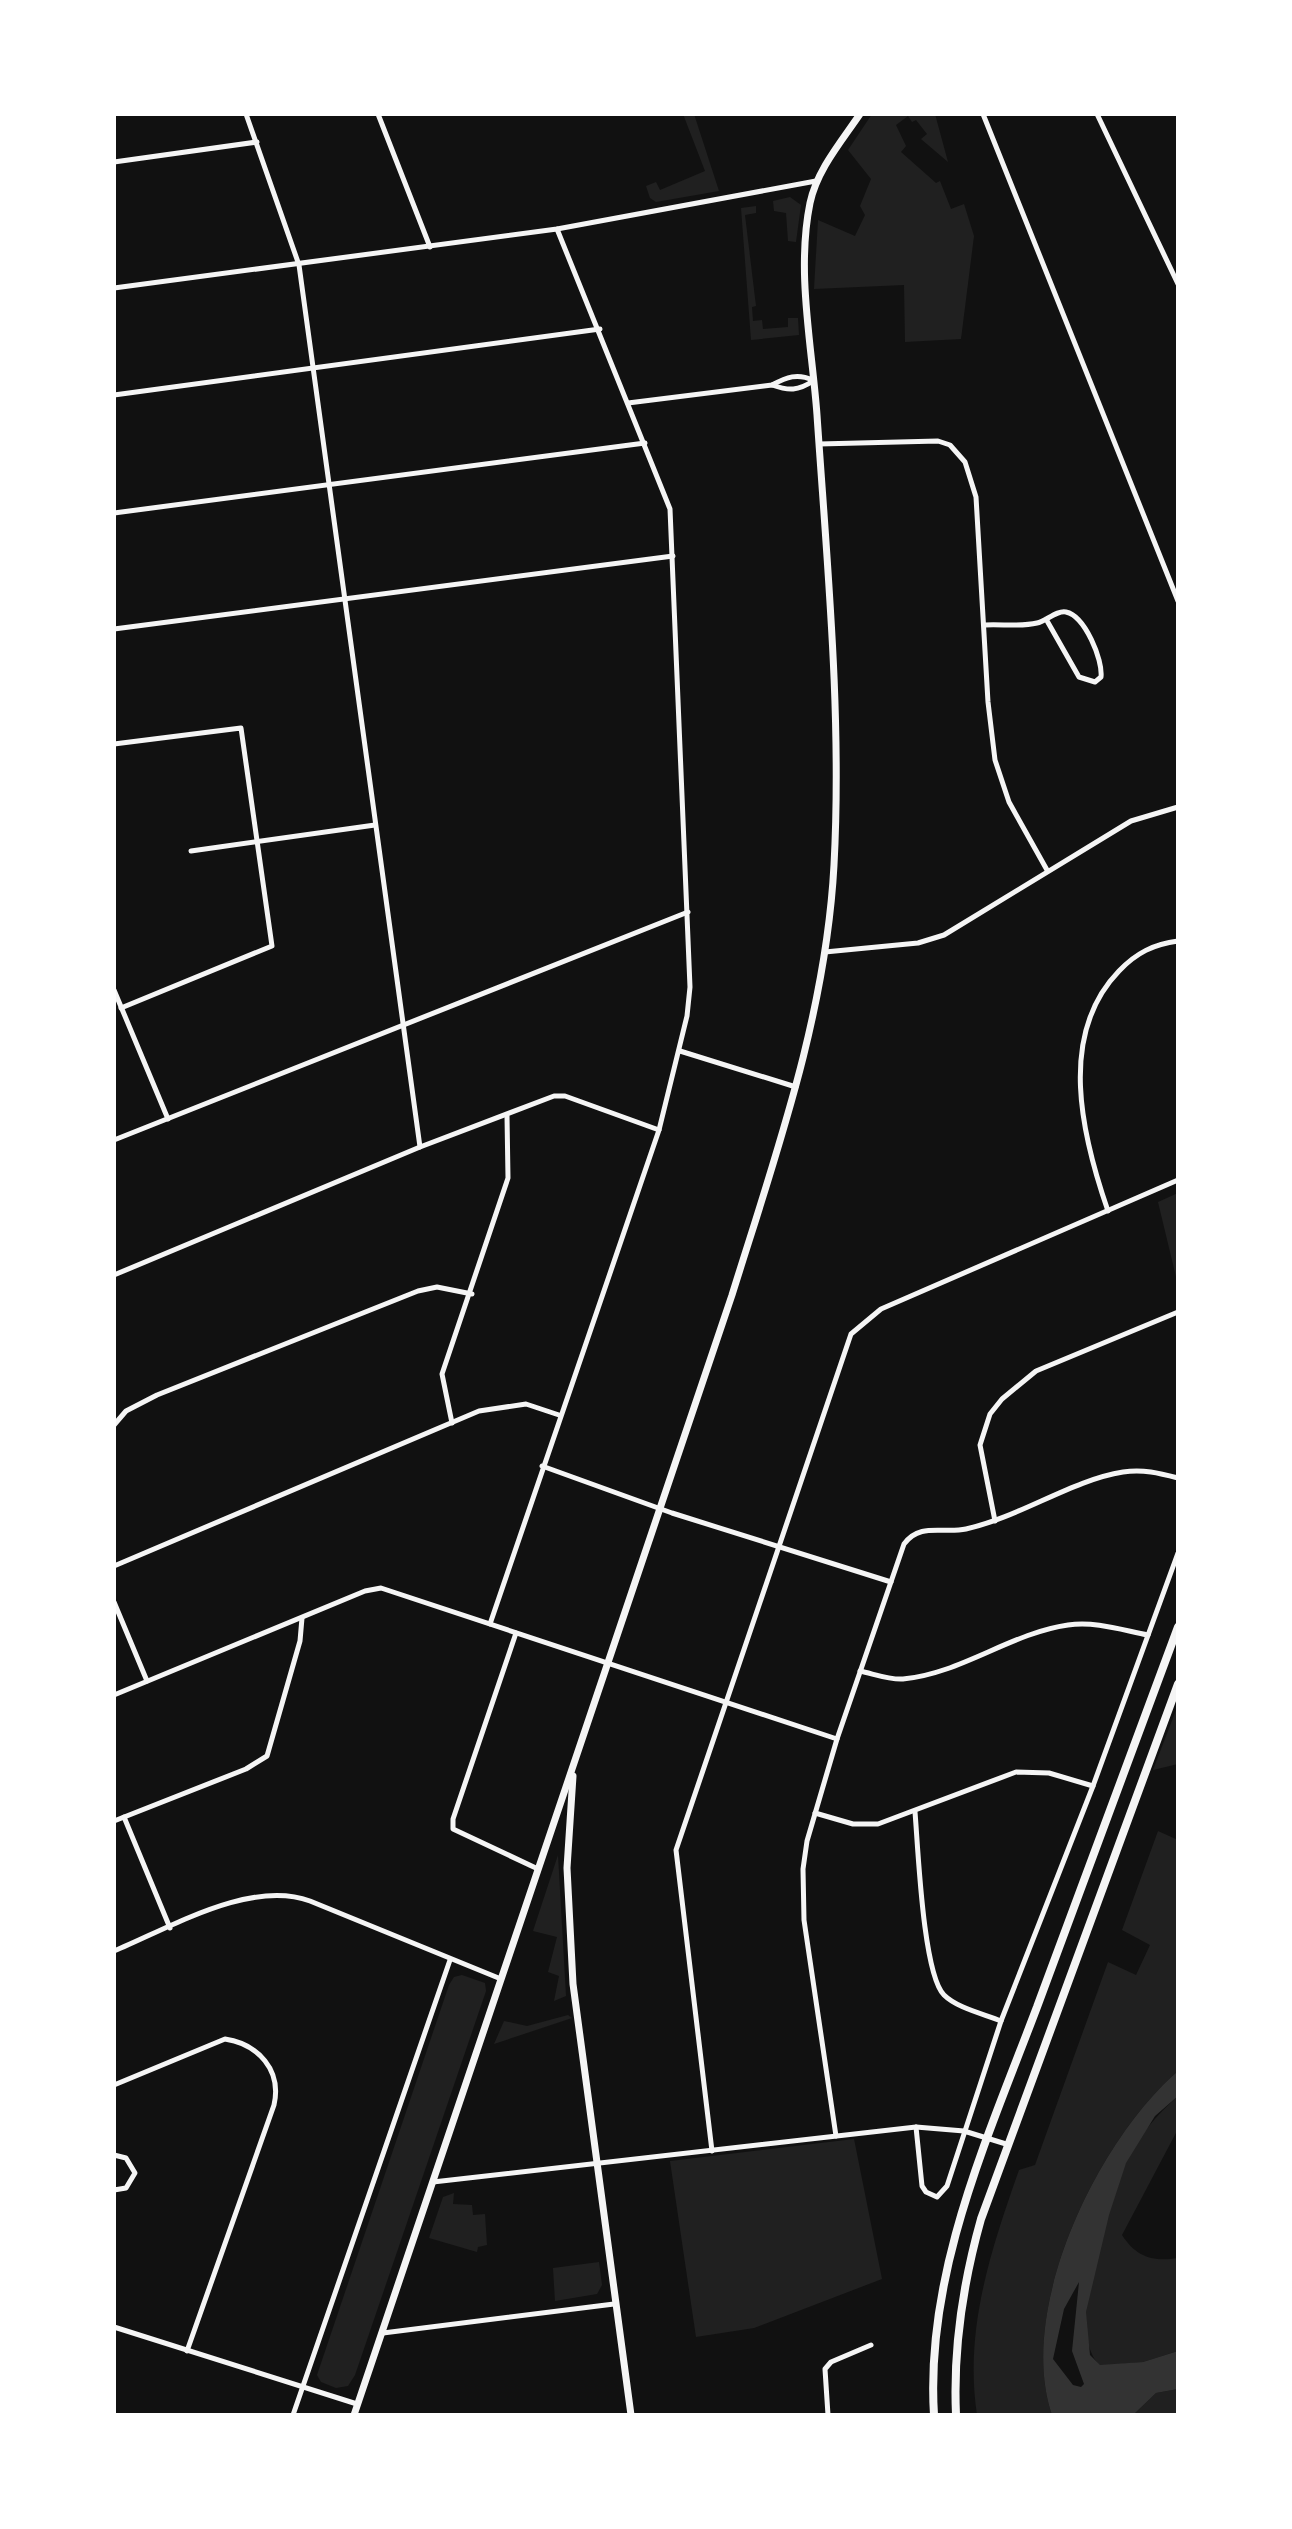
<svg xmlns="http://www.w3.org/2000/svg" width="1292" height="2529" font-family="'Archivo Narrow',sans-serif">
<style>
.green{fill:#202020}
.water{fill:#333;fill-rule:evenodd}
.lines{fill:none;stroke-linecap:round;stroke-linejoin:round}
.minor{stroke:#f5f5f5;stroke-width:5}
.tertiary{stroke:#f5f5f5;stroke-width:7}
.secondary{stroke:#f5f5f5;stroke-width:8}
</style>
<rect width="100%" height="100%" fill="#111"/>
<g class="green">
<path d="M683 114H694L719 191 656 202 650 198 646 186 656 182 660 190 705 171Z"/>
<path d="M872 114H935L948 162 921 139 927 134 916 120 912 122 908 116 896 125 906 146 901 152 936 183 940 181 951 209 964 204 974 236 961 339 905 342 904 285 814 289 818 220 855 236 865 215 860 206 871 179 848 150Z"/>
<path d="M790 197 801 205 796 242 788 241 786 213 774 211 773 201Z"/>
<path d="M756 206V213L745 215 756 306 752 307 753 321 762 320 763 329 788 327V318H798L799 335 751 340 741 208Z"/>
<path d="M1178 1193V1285L1158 1202Z"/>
<path d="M1178 1705V1764L1153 1770Z"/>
<path d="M1158 1831 1178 1840V2071C1097 2141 1016 2310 1052 2415H977C964 2329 991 2250 1019 2170L1035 2165 1108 1962 1136 1975 1150 1945 1122 1930Z"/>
<path d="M558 1855 566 1996 554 2001 559 1976 548 1972 557 1937 533 1931Z"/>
<path d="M462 1975 485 1983 486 1991 355 2375 348 2386 336 2388 321 2382 317 2375 449 1985 454 1977Z"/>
<path d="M568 2015 572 2018 494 2044 504 2021 527 2026Z"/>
<path d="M1178 2096V2129L1122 2235C1136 2257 1153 2262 1178 2258V2351L1143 2362 1100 2366C1087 2352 1086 2333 1086 2314 1086 2287 1114 2190 1125 2164 1137 2137 1157 2115 1178 2096Z"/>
<path d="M854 2139 882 2279 754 2328 696 2337 670 2161Z"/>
<path d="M454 2193 453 2204 472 2205 473 2215 485 2214 487 2245 478 2247 477 2252 429 2238 443 2197Z"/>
<path d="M599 2262 602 2285 597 2294 555 2301 553 2268Z"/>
<path d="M1178 2389V2415H1133L1156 2393Z"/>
</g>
<path class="water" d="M1178 2071V2096L1155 2116 1126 2163 1109 2215 1086 2312 1090 2355 1100 2365 1143 2362 1178 2351V2389L1156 2393 1133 2415H1052C1016 2310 1097 2141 1178 2071ZM1079 2282 1072 2351 1084 2384 1081 2387 1073 2385 1053 2359 1064 2309Z"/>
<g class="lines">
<g class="minor">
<path d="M246 114 299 265 420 1147"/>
<path d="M378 114 430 247"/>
<path d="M983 114 1178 601"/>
<path d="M1097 114 1178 284"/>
<path d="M114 162 257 142"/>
<path d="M114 288 557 229 816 181"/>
<path d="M772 385C789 391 798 391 813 381"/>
<path d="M114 395 600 329"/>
<path d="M628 403 772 385C787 377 797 373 813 380"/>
<path d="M819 444 938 441 950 445 965 462 976 497 988 702 995 760 1009 802 1047 870"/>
<path d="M114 513 645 443"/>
<path d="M985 625C1002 624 1021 627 1037 623 1046 621 1057 610 1066 612 1085 616 1103 660 1101 677L1095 682 1079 677 1046 619"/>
<path d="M114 629 673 556"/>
<path d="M114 744 241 728 272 946 121 1008"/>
<path d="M191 851 375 825"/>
<path d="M825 952 918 943 944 935 1131 821 1178 807"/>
<path d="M114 990 168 1119"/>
<path d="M680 1051 796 1087"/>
<path d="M114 1140 688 912"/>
<path d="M1108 1211C1082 1136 1057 1035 1119 971 1136 953 1154 944 1178 941"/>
<path d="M114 1275 420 1147 554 1096H565L659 1130"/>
<path d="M452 1423 442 1374 508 1178 507 1116"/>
<path d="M114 1425 126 1411 157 1395 418 1291 437 1287 472 1294"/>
<path d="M542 1466 672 1513 891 1582"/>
<path d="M995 1521 980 1445 990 1414 1002 1399 1036 1371 1178 1312"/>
<path d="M114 1566 479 1411 526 1404 559 1415"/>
<path d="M114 1602 147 1681"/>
<path d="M490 1624 659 1130 687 1016 690 987 670 509 557 229"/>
<path d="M516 1633 453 1819V1829L538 1869"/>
<path d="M860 1671C874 1674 890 1680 903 1679 960 1674 1011 1633 1068 1625 1095 1621 1122 1630 1148 1635"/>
<path d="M114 1695 365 1591 381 1588 837 1739"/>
<path d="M915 1812C918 1847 923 1974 944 1995 957 2008 984 2014 1001 2021"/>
<path d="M815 1813 853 1824H878L1016 1772 1049 1773 1093 1786"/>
<path d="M124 1817 170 1928"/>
<path d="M114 1821 246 1769 267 1756 300 1641 302 1618"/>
<path d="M114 1951C170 1928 250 1879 310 1901L501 1979"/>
<path d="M114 2085 225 2039C258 2044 282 2070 274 2105L187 2351"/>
<path d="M916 2127 922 2186 926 2192 937 2197 947 2186 1001 2021 1093 1786 1178 1553"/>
<path d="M836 2136 804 1920 803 1869 807 1841 837 1739 904 1544C920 1522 943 1534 966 1529 1020 1517 1072 1480 1123 1472 1143 1469 1159 1473 1178 1478"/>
<path d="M712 2151 676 1850 851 1334 881 1309 1178 1180"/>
<path d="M114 2155 126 2158 135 2173 126 2188 114 2190"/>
<path d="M433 2182 916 2127 964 2131 1006 2144"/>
<path d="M114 2327 357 2404"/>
<path d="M383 2333 614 2304"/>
<path d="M293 2415 450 1960"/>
<path d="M828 2415 825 2369 831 2362 871 2345"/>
</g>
<g class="tertiary">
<path d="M573 1776 567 1868 573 1984 631 2415"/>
<path d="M354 2415 732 1295C776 1154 826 1014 834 865 842 716 827 564 817 415 812 346 796 272 810 203 817 170 841 142 860 114"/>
</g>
<g class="secondary">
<path d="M934 2415C925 2273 988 2137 1037 2007 1084 1880 1131 1753 1178 1627"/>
<path d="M956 2415C953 2348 963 2283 981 2219L1178 1684"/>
</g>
</g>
<rect width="1292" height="2529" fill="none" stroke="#ffffff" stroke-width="232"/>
</svg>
